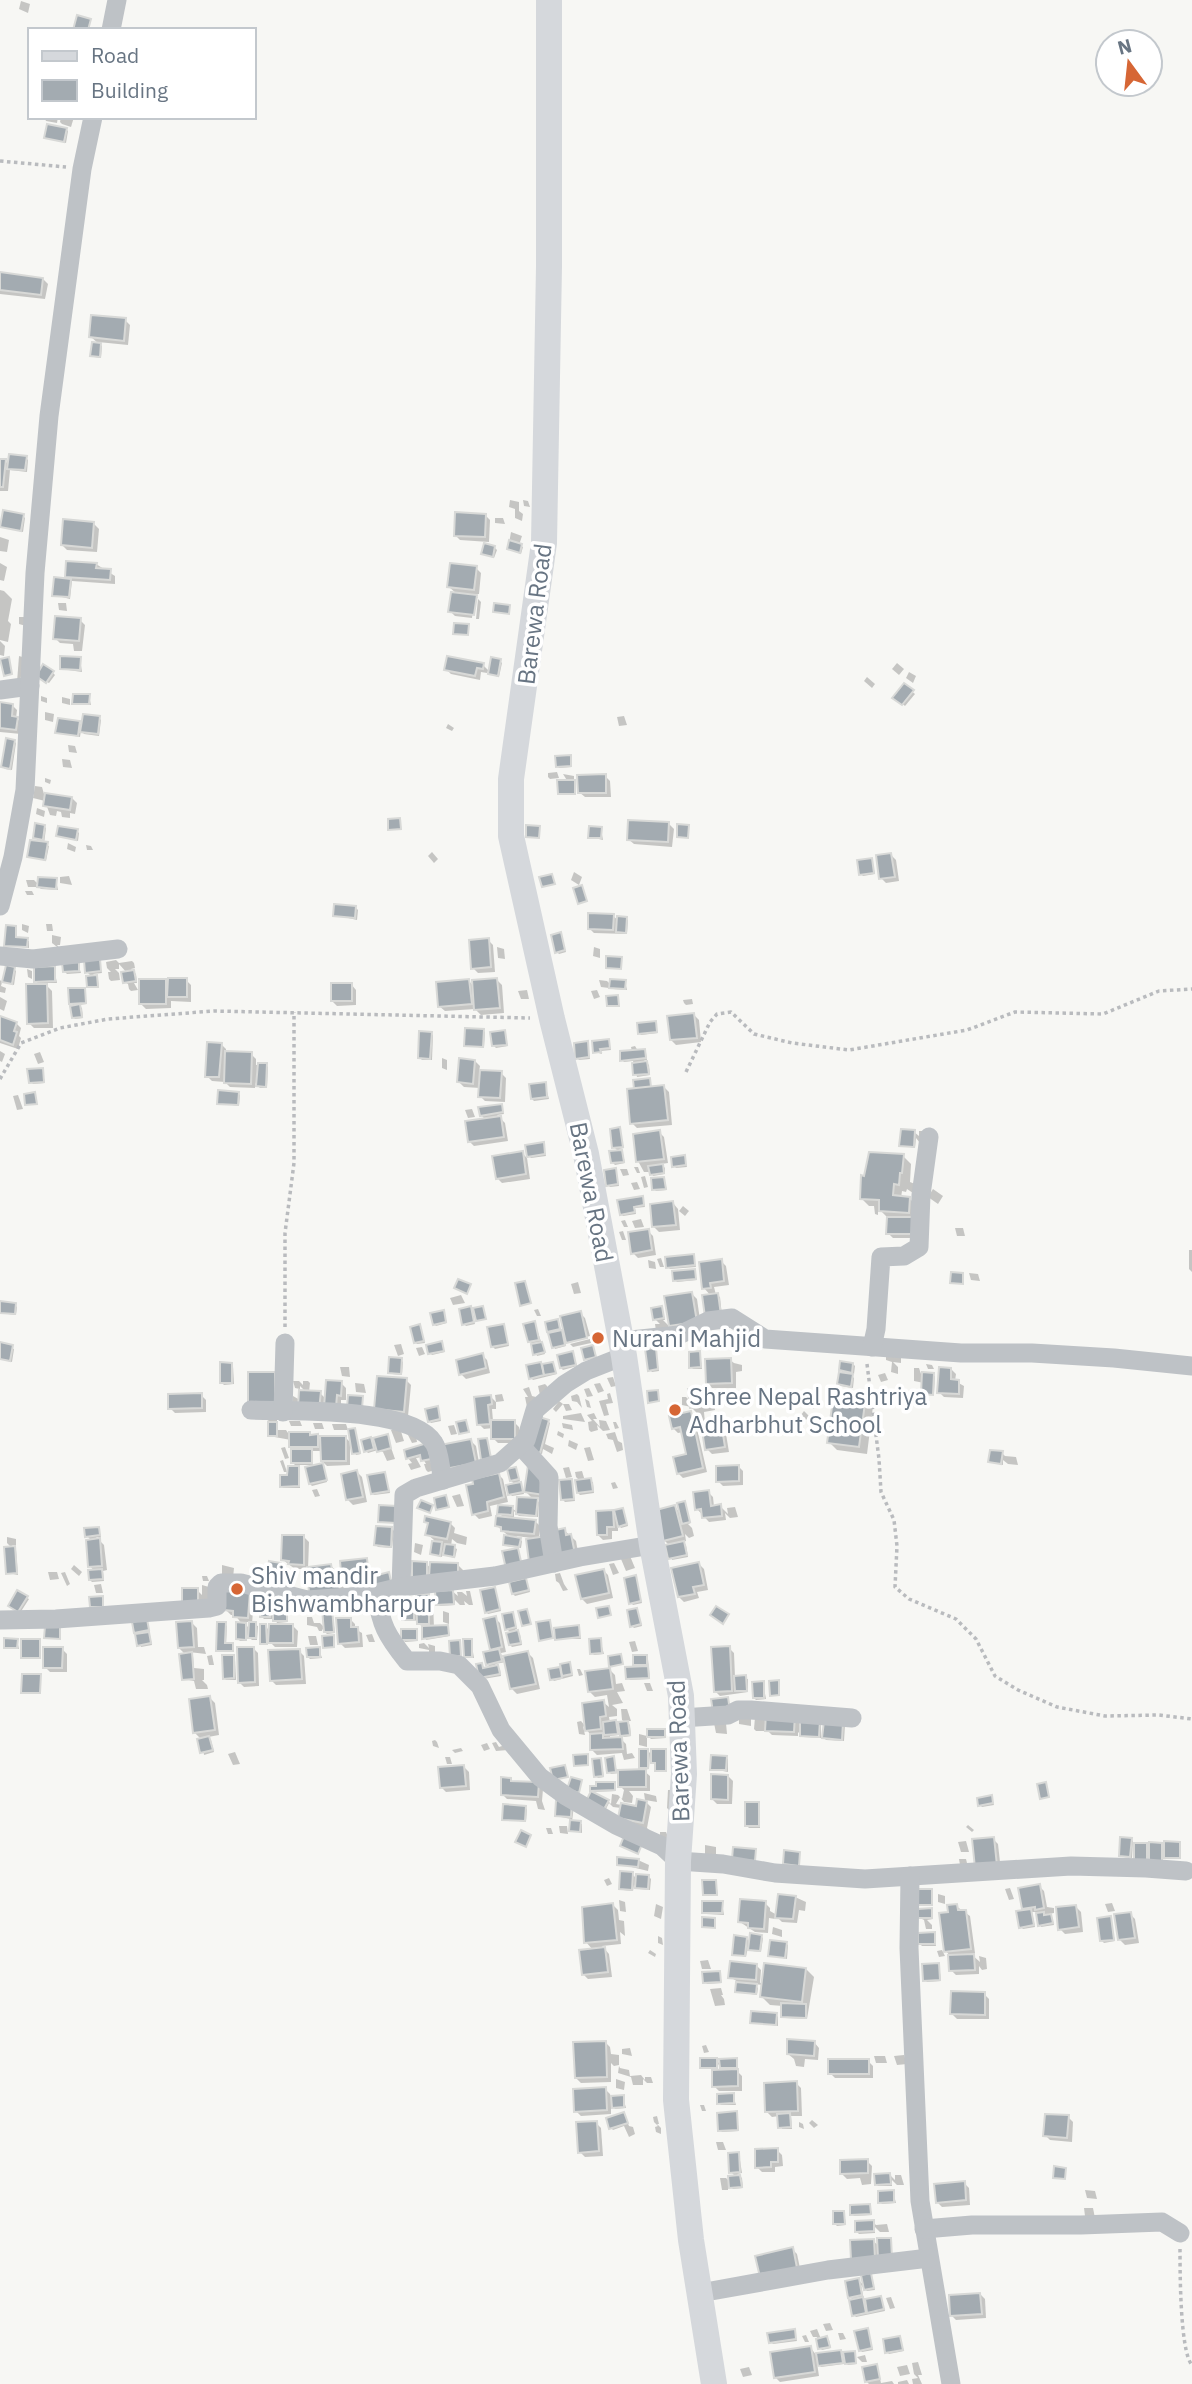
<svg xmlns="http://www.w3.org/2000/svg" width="1192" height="2384" font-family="'IBM Plex Sans',sans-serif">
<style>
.shadow{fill:#0003;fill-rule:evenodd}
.building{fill:#a3abb1;stroke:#d8d9d7;stroke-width:2}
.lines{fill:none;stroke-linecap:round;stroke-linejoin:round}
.path{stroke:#b9bbbe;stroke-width:3.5;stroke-dasharray:3.5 3.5;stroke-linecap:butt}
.minor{stroke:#bec2c6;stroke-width:19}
.major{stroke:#d5d8dc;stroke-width:26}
.poi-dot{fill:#d66635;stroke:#fff;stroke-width:2.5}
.labels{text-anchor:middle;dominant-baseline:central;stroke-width:7;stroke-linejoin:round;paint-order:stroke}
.street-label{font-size:24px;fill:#687583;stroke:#fff}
.poi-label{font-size:24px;fill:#687583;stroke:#fff;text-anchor:start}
</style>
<rect width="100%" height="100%" fill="#f7f7f4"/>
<g class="shadow">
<path d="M21 1 30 4 28 13 19 9Z"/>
<path d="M44 117H58L57 123 46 121Z"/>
<path d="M61 117H74L71 127 62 124 60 122Z"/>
<path d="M66 129 68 131 66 143 46 137Z"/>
<path d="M0 274 43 279 48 284 45 299 0 294Z"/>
<path d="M125 320 130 325 128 345 98 342 102 346 101 358 94 357 92 355 99 344 91 337Z"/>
<path d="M26 458 28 460 27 472 10 470 8 491H0V461H5L9 465Z"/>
<path d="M510 500 519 502V511L523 514 522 521 515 518V509L509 507Z"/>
<path d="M523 500 528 501 530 507 524 506Z"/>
<path d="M485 515 490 520 489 542 460 540 455 535Z"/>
<path d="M23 516 25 518 23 532 2 527Z"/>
<path d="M495 518H503L505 524 495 523Z"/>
<path d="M94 524 99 529 97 552 67 550 62 545Z"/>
<path d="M511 532 522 536 519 545 523 547 521 554 508 549Z"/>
<path d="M0 537 9 540 7 552 0 551Z"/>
<path d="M495 548 497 550 494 558 483 554Z"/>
<path d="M0 563 7 567 4 581 0 580Z"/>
<path d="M96 564 115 576V584L72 581 70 599 54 595 56 579 71 581 66 576Z"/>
<path d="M476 568 481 573 479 594H473L478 598H474L472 618 455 616 450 611 457 594 449 587Z"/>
<path d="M0 590 4 591 12 599 8 621 11 624 8 642 0 640Z"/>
<path d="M478 599 481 602 479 619H476Z"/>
<path d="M58 603H66L67 611 59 610Z"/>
<path d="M19 617H24L26 626 19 624Z"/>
<path d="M80 620 85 625 82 651H74L73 644 60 643 55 638Z"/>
<path d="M0 641 5 646 4 656 0 655Z"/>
<path d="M19 656 26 658 19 684 17 682Z"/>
<path d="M80 659 82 672 61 669Z"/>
<path d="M500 661 502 663 499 677 492 675 488 671 487 673 481 672 480 680 451 674 446 669 483 665 490 672Z"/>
<path d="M897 663 904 669 899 675 892 669Z"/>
<path d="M909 672 916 676 913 683 906 678Z"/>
<path d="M53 673 55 675 49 683 40 678Z"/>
<path d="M867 677 875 684 872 688 864 681Z"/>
<path d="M904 685 915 694 905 706 894 697Z"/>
<path d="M41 696 47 698V703L41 701Z"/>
<path d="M89 696 91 705 74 703Z"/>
<path d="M62 697 70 699V705L62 703Z"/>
<path d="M0 704 12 705 17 710 16 718 22 723 21 734 0 732Z"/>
<path d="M45 712 54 714 53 722 45 720Z"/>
<path d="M624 716 627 725 619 726 617 717Z"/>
<path d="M99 718 101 720 99 736 84 734 81 730 80 737 57 733 79 723 83 726Z"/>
<path d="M448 724 454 728 452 731 446 728Z"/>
<path d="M14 741 16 743 12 770 5 769 3 767Z"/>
<path d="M68 745 75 746 77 753 69 752Z"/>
<path d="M570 756 572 767 559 768 557 766Z"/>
<path d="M62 759 70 760 72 768 63 767Z"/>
<path d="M557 772 559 778 550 779 548 777V773Z"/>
<path d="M563 774 574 776V779H572L576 784V795H561L559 793 568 782Z"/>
<path d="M605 776 610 781 611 797H585L579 792Z"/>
<path d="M45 778 51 780 50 784 45 782Z"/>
<path d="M35 786 42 787 44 794 72 798 77 803 75 814 70 813V818L62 817 61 812 57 811 56 816 50 815 45 801 33 798Z"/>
<path d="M37 808 45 811 44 817 36 814Z"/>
<path d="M669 824 674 829 672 847 634 844 628 839Z"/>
<path d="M44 826 46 828 44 844 49 846 46 861 29 856 40 843 35 837Z"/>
<path d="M601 829 603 840 590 837Z"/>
<path d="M77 831 79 833 78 841 58 836Z"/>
<path d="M68 843 76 847 75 852 67 849Z"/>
<path d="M86 845 91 846 93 850H87Z"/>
<path d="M432 852 438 859 434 863 428 856Z"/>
<path d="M891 855 896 860 899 881 886 883 881 878Z"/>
<path d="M872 860 875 874 863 876 861 874Z"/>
<path d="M574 872 582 877 579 885 571 880Z"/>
<path d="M69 876 72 885 60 883V877Z"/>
<path d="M26 880H34L39 885 56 880 58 890 41 889 36 884V887H28Z"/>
<path d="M25 891H32L34 895H27Z"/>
<path d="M356 908 358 910 357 920 335 915Z"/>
<path d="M613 916 619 921 626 918 628 920 627 934 594 933 589 928Z"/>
<path d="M22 924 29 926 28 933 22 930Z"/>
<path d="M46 924H52L53 931H47Z"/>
<path d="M16 928 17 939 29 941V950L28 954 29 948 6 945Z"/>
<path d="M560 934 566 952 559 954 557 952Z"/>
<path d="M52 935 61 937 60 945H57L61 950 52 943Z"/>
<path d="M488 940 493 945 495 972 478 973 473 968Z"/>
<path d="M497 947 504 949 505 959 498 958Z"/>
<path d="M594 947 600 949V958L593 956Z"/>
<path d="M116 960 119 963 132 961 134 963 135 968 131 969 136 974 137 983H134L138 990 131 991 129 989 128 984 124 982 127 973 119 964V969H115L119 973 120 980 111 981 109 979 108 972H111L107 968 106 962Z"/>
<path d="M99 961 102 973 93 974 98 979 99 988H91L89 986 92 977 87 972Z"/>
<path d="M78 964 81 973 67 974 65 972Z"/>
<path d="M54 968 57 983H44L52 991 53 1028H34L29 1023 40 986 36 981Z"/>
<path d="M14 969 16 971 14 985 6 983 4 981Z"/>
<path d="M27 969 32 971V979L28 977Z"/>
<path d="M0 980 2 982 1 986 6 988 5 993 0 992Z"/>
<path d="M186 980 191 985V1002L171 1001V1008L146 1009 141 1004 165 981 169 984Z"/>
<path d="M497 980 502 985 504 1013 481 1015 475 1009 445 1011 439 1006 469 981 474 987Z"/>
<path d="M599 980 607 981 611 985 625 981 627 990 613 989 609 985V988L601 987Z"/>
<path d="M351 984 356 990V1005L337 1006 332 1001Z"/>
<path d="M84 990 87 1004 78 1005 82 1008 83 1018 75 1019 73 1017 75 1007 71 1003Z"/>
<path d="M527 990 529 999H521L518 991Z"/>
<path d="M597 990 600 997 594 999 591 991Z"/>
<path d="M0 997 7 1001 4 1011 0 1009Z"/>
<path d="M692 999 693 1004 686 1005 684 1003 683 1000Z"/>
<path d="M694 1015 699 1020 701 1042 676 1045 671 1040Z"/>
<path d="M0 1018 16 1023 21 1028 19 1036 21 1038 18 1049 0 1043Z"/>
<path d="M655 1023 658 1033 641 1035 639 1033Z"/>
<path d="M483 1030 485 1032 484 1048 465 1045Z"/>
<path d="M504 1032 508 1046 496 1048 494 1046Z"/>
<path d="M431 1033 433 1035 432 1060H422L420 1058Z"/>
<path d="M608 1041 611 1050 601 1051 602 1054 595 1052Z"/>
<path d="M587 1043 590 1059 579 1060 577 1058Z"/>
<path d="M221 1044 226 1049V1052L251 1054 256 1059V1065H266L268 1067 267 1088H260L255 1083V1088L230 1087 225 1082 212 1081 207 1076Z"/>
<path d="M635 1046 638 1051 646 1053 647 1060H644L649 1065 650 1075 637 1077 633 1061 624 1062 622 1060 632 1052 631 1047Z"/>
<path d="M0 1051 5 1054 2 1062 0 1061Z"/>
<path d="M40 1052 44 1062 38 1064 34 1054Z"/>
<path d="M442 1058 447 1060V1070L442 1068Z"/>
<path d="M475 1061 480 1066 479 1072 501 1073 506 1078 505 1102 485 1101 480 1096V1088L464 1087 459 1082Z"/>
<path d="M42 1070 45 1083 33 1084 31 1082Z"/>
<path d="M649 1080 652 1088 664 1087 669 1092 672 1125 637 1128 632 1123 636 1090Z"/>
<path d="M545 1084 549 1099 534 1101 532 1099Z"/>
<path d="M238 1093 240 1095 239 1106 219 1103Z"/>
<path d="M18 1095 23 1109 17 1110 13 1096Z"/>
<path d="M501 1106 504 1114 497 1115 505 1123 508 1141 474 1146 469 1141 486 1120 481 1115Z"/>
<path d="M472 1109 475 1117 468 1118 465 1110Z"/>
<path d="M619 1129 624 1148 619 1149 623 1154 625 1163 615 1165 613 1163 619 1152 614 1147Z"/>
<path d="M919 1131H926L920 1143 916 1138 915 1148 901 1145 914 1132 919 1136Z"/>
<path d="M659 1132 664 1137 668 1163 661 1164 665 1168V1174L653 1176 651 1172H644L638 1161Z"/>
<path d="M543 1144 546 1156 531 1158 529 1156Z"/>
<path d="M522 1153 527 1158 530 1179 502 1183 497 1178Z"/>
<path d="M903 1156 911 1164 910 1182 915 1184 913 1193 907 1189 906 1192 902 1191 901 1198H909L917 1206 919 1238H893L888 1233V1218L878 1208V1215L875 1214 874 1206H869L861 1198Z"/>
<path d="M684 1157 687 1167 676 1168 674 1166Z"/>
<path d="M634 1167H638L640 1173H637Z"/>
<path d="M620 1169H627L629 1175 623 1176Z"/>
<path d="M616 1170 619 1186 610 1187 608 1185Z"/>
<path d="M645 1176 648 1187 644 1188 641 1177Z"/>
<path d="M664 1179 667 1190 656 1191 654 1189Z"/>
<path d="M637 1182 640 1189 634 1190 631 1183Z"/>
<path d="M933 1189 943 1196 938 1204 928 1197Z"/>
<path d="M642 1198 645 1207 635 1208 636 1214 623 1216 621 1214Z"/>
<path d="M673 1203 678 1209 680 1230 659 1232 654 1227Z"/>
<path d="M683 1206 689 1211 685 1216 679 1211Z"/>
<path d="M641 1219 644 1227 635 1228 632 1221Z"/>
<path d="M625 1220 628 1227H624L621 1221Z"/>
<path d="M955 1228H963L965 1236H957Z"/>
<path d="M623 1231 626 1240H622L619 1232Z"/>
<path d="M648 1231 653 1236 656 1255 638 1258 633 1253Z"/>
<path d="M1189 1250H1192V1272L1189 1269Z"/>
<path d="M693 1256 696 1267 670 1269 668 1267Z"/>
<path d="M661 1258 664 1267H660L657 1259Z"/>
<path d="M648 1260 655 1262 656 1269 649 1268Z"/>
<path d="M721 1261 726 1266 729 1285 714 1287 716 1295 720 1297 722 1316 711 1296 704 1288Z"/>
<path d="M694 1270 697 1280 677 1282 675 1280Z"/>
<path d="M969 1273 978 1274 980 1281 971 1280Z"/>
<path d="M578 1282 581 1293 574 1294 571 1284Z"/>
<path d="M692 1294 697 1299 701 1327 675 1330 670 1325Z"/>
<path d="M461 1295 465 1303 453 1305 450 1298Z"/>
<path d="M0 1303 15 1305 17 1307 16 1315 0 1313Z"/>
<path d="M470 1308 475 1324 466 1326 464 1324Z"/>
<path d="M661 1308 665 1320H663L668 1325 669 1332 656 1331 655 1324H660L655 1319Z"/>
<path d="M538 1309 541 1316H537L534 1310Z"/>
<path d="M444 1312 447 1323 436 1326 434 1324Z"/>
<path d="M580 1313 585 1318 590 1336 569 1341V1343L564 1338 566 1346 555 1349 552 1334 548 1331 558 1321 560 1331 567 1338Z"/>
<path d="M535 1323 545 1354 537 1356 532 1343 529 1342Z"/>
<path d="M420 1326 425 1343 417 1344 415 1342Z"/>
<path d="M503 1326 509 1346 495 1349 493 1347Z"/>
<path d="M590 1339 591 1343 573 1347 570 1344Z"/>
<path d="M441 1343 445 1352 432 1355 430 1353Z"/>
<path d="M0 1344 14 1349 12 1362 0 1359Z"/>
<path d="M401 1344 404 1354 398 1356 394 1345Z"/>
<path d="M422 1347 425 1354 419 1356 416 1348Z"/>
<path d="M655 1350 659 1371 652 1372 650 1370Z"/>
<path d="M573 1353 577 1366 563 1370 561 1368Z"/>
<path d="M700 1353 702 1369H693L691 1367Z"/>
<path d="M482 1355 487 1360 490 1373 466 1379 461 1374Z"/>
<path d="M886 1355 901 1358V1363L893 1362 898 1367V1374L891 1372 892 1362 886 1360Z"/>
<path d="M401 1360 403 1362 402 1375 392 1374 390 1372Z"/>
<path d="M730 1360 734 1363 742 1365V1371L736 1372V1388H709H712L708 1383Z"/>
<path d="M231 1364 233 1366 234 1384 224 1385 222 1383Z"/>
<path d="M552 1364 557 1374 533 1380 531 1378 528 1367Z"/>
<path d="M853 1364 855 1366 854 1374 849 1373 854 1378 853 1388 841 1386 839 1384 845 1375 841 1370Z"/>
<path d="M926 1364 932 1365 934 1369H928Z"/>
<path d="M340 1367H349L350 1377 342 1376Z"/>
<path d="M914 1368H919L921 1374 935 1376 934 1393H923L924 1383 914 1381Z"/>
<path d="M951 1369 956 1374 955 1381 964 1386 963 1398 944 1397 939 1392Z"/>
<path d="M885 1373 888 1380 881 1382 878 1375Z"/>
<path d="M613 1377 616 1386 611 1387 607 1378Z"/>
<path d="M406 1380 411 1385 408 1416 381 1414Z"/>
<path d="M293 1381H299L303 1385V1381H308L310 1383 309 1392 320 1393 326 1399 341 1383 346 1388V1400H341V1412L292 1404 293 1396 300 1400 306 1392 300 1386V1389L295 1388Z"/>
<path d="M355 1383 364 1384 366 1393 356 1392Z"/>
<path d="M600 1383 604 1391 598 1393 594 1384Z"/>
<path d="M545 1384 547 1386 549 1396 540 1395 538 1386Z"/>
<path d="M529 1387 532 1396 536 1397 527 1407 525 1397H528L523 1389Z"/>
<path d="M589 1388 593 1396 587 1397 584 1389Z"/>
<path d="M708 1388 713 1393 715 1410 704 1412 705 1423H699L695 1420 707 1472 683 1478 678 1473 688 1455 683 1432 678 1433 673 1428 690 1413 697 1420 696 1412 691 1407 682 1405V1397H686L691 1402Z"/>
<path d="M912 1390H919L921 1397H914Z"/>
<path d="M610 1393 613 1403 606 1404 609 1415 604 1416 599 1401 608 1399 607 1394Z"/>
<path d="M502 1394 504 1401 496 1402 495 1395Z"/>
<path d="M577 1394 579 1396 582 1408 577 1402 572 1401 571 1396Z"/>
<path d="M201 1395 206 1400V1412L175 1413 170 1408Z"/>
<path d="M491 1397 496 1402V1409H492L493 1421 514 1422 519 1427V1443H498L493 1438V1428L484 1429 479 1424Z"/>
<path d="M810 1398 817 1401 814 1409 807 1405Z"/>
<path d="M865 1398 873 1406 867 1454 837 1450 829 1442Z"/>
<path d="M585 1399 589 1401 591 1408 587 1407Z"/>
<path d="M559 1401 563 1404 556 1412 553 1409Z"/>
<path d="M563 1404H569L572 1410 566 1411Z"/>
<path d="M437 1408 441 1421 431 1423 429 1421Z"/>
<path d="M804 1411 809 1416 806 1420 801 1415Z"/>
<path d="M581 1413 585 1422 563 1419V1416Z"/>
<path d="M594 1413 597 1419H593L600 1427 599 1420 606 1421 610 1430 603 1431 597 1425 598 1430 591 1432 589 1430 588 1422 592 1421 587 1415Z"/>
<path d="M277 1416V1421H273L278 1426V1430H286L288 1433H309L312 1436H317L322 1441 345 1437 352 1444 355 1430 361 1454 356 1455 352 1445H350V1465L327 1466 322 1461V1451H313V1465H295L300 1470V1488H283L281 1486 298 1468 293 1463 296 1451 290 1446 291 1440 269 1436V1421L265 1419Z"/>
<path d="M289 1421H300L302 1426H291Z"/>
<path d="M548 1421 550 1423 545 1444 554 1448 552 1454 543 1449 542 1454 534 1452Z"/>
<path d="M613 1422H616L619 1428 615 1429Z"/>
<path d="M313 1423H322L324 1429H315Z"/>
<path d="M562 1423 572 1425 573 1430 563 1428Z"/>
<path d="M332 1424H346L348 1430H334Z"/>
<path d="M454 1425 457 1434 451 1435 448 1426Z"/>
<path d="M400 1428 404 1441 396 1443 391 1430Z"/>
<path d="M721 1429 726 1434 729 1452 712 1454 707 1449Z"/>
<path d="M558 1431 564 1434 563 1438 557 1435Z"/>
<path d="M615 1432 618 1441 622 1443 623 1450 617 1452 613 1440 608 1439 606 1434Z"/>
<path d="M408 1435 416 1436 417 1442 412 1443Z"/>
<path d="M387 1436 395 1459 387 1461 383 1452 378 1450 368 1453 366 1451 370 1439 377 1445Z"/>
<path d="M569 1440 578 1444 576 1450 568 1446Z"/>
<path d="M471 1441 476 1446 480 1468H447Z"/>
<path d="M426 1445 432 1461H430L435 1470 428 1472 426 1470 424 1464H426L422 1457 416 1458 421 1467 411 1470 408 1464 412 1463 408 1458Z"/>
<path d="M285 1447 289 1458 285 1459 281 1448Z"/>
<path d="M590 1447 594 1460 588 1461 584 1448Z"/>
<path d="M1002 1453 1005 1456 1016 1457 1018 1465 1008 1464 1003 1460V1465L990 1462Z"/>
<path d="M283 1460 287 1472H284L280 1461Z"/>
<path d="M738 1466 743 1471V1485L723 1486 718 1481Z"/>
<path d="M324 1467 327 1482 312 1486 310 1484Z"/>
<path d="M529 1467 549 1499 534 1497 539 1502 538 1517 519 1516 514 1511V1520L535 1521 540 1526 539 1539 516 1536 522 1541 521 1548 507 1546 505 1544 511 1538 497 1526 505 1519 499 1513 512 1508 518 1513 534 1500 526 1492Z"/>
<path d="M569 1467 572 1477 566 1478 563 1468Z"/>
<path d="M516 1469 520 1481 518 1482 522 1486 524 1494 512 1496 510 1494 516 1485 511 1481Z"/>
<path d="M582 1471 585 1481 593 1482 594 1493 580 1495 578 1493 580 1481 576 1477 575 1472Z"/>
<path d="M357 1472 362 1477 367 1502 353 1505 348 1500Z"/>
<path d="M385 1474 390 1493 374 1495 372 1493Z"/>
<path d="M498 1474 503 1479 508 1502 490 1506 492 1516 479 1519 474 1514Z"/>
<path d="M571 1481 575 1501 565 1502 563 1500Z"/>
<path d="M615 1482 618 1488 613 1489 611 1483Z"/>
<path d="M317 1489 320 1496 315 1497 312 1490Z"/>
<path d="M708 1492 713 1497 714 1507 720 1506 728 1514 727 1508 735 1507 738 1517 730 1518 725 1513 726 1520 709 1522 697 1509Z"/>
<path d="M460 1494 464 1506 457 1507 452 1496Z"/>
<path d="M684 1503 691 1523 688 1524 692 1528 694 1536 689 1538 685 1534 686 1541 683 1542 686 1545 688 1557 672 1560 670 1546 664 1540 675 1507 681 1514Z"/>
<path d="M623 1510 628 1526 621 1528 618 1524V1531H612V1539L603 1540 598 1535 612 1512 617 1517Z"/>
<path d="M426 1522 450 1523 455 1528 454 1533 467 1537 466 1545 457 1543 452 1539 451 1546 457 1549 455 1558 447 1556 443 1552 442 1557 432 1554 434 1540 427 1534 429 1525Z"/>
<path d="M98 1528 101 1537H96L104 1545 107 1570 103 1571 104 1581 92 1582 90 1580 95 1572 90 1566 92 1541 87 1536Z"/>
<path d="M392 1529 394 1531 392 1548 378 1547 376 1545Z"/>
<path d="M564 1530 576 1541 579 1558 557 1556Z"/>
<path d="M7 1537 16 1539V1545H12L16 1550 18 1575 8 1573 12 1548 7 1543Z"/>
<path d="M304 1537 309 1542 308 1569 331 1566 343 1577 344 1595 309 1569H295L283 1560Z"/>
<path d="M415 1543 423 1545 421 1555 414 1552Z"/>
<path d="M630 1556 635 1568 626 1571 621 1559Z"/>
<path d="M367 1560 369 1570 344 1573 342 1571Z"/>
<path d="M270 1563 283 1566 280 1590Z"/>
<path d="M614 1563 619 1573 613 1575 609 1564Z"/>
<path d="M426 1564 431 1568 458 1565 463 1570 462 1582H436L428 1574V1579L414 1577Z"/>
<path d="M699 1564 704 1569 708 1590 697 1592 699 1598 684 1602 679 1597Z"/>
<path d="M74 1565 82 1572 79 1576 71 1569Z"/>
<path d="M222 1565 234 1568 233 1578 222 1576Z"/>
<path d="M603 1570 608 1575 613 1598 587 1604 582 1599Z"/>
<path d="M48 1572H57L59 1579 50 1580Z"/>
<path d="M65 1572 70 1584 67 1586 61 1573Z"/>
<path d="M560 1573 564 1584 568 1590 563 1591 559 1583 556 1581 555 1574Z"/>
<path d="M202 1576H207L209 1581H203Z"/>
<path d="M635 1577 642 1603 633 1605 631 1603Z"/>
<path d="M353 1579 359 1584 357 1588 351 1583Z"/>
<path d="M526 1580 530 1592 515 1596 513 1594Z"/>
<path d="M101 1584 103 1593H96L94 1585Z"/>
<path d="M202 1585 209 1587 210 1608 186 1605 197 1590 202 1595Z"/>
<path d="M494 1589 501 1611 488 1614 486 1612Z"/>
<path d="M452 1591 458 1596 457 1592H462L467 1596 466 1591H470L473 1605H469L464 1601 465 1605H460L455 1600V1605L440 1606 438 1604Z"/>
<path d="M249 1593 254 1598 252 1624 258 1626 257 1640H252L247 1635V1641H240L238 1639 242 1624 235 1615H231L226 1610ZM243 1622H250V1629Z"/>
<path d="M400 1596 406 1602 403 1605 397 1599Z"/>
<path d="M428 1596 433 1601 434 1628 448 1627 450 1636 426 1640 423 1629 418 1621 404 1619 413 1605 418 1610Z"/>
<path d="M27 1598 29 1599 20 1613 12 1607Z"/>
<path d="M270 1606 272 1608H286L288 1622 277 1623 275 1619H264L262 1617Z"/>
<path d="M332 1610 335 1633 327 1634 322 1629V1631H319L317 1627 307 1625V1617H312L314 1623H320L325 1628Z"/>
<path d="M637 1610 642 1626 634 1628 632 1626Z"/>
<path d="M443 1611 449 1613V1624L443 1622Z"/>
<path d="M512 1614 517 1629H515L520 1634 522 1645 512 1647 510 1645 511 1633 507 1629Z"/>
<path d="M495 1618 500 1623 506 1652 501 1653 502 1658 528 1653 533 1658 540 1689 517 1694 512 1689 506 1662 495 1664 500 1669 501 1676 483 1679 482 1665 484 1670 491 1668 487 1664 494 1651 492 1649Z"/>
<path d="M350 1619 355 1624V1629L362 1633 363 1647 345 1648 340 1643Z"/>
<path d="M146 1621 150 1632H147L150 1635 152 1645 141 1647 139 1635 136 1632Z"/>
<path d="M192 1623 197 1628 198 1647H204L206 1654 189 1652 193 1656 194 1668 204 1669V1680H202L207 1685 208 1689H196L194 1681 183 1679 186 1655 179 1648Z"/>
<path d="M225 1624 227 1626 226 1645H232L234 1652 218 1650Z"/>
<path d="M265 1626 270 1631 293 1626 298 1631 297 1647H275L268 1640V1645H264L262 1643Z"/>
<path d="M578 1627 581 1639H558Z"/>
<path d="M416 1630 418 1641 405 1642 403 1640Z"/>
<path d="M372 1634 375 1642H369L366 1635Z"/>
<path d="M308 1636H316L318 1645H310Z"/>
<path d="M17 1640 19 1649 5 1647Z"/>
<path d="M471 1640 474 1658H467L465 1656Z"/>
<path d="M600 1640 604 1654 594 1655 592 1653Z"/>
<path d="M39 1641 41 1659H25L23 1657Z"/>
<path d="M635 1641 638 1651 632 1652 629 1642Z"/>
<path d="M424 1643 429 1648 428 1644 435 1646V1655L429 1653V1650L419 1648V1644Z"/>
<path d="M253 1648 258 1653 259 1686 244 1687 239 1682Z"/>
<path d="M729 1648 734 1653 735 1677 748 1679V1692L720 1696 715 1691Z"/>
<path d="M62 1649 67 1654V1672H50L45 1667Z"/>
<path d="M319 1649 322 1658 310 1659 308 1657Z"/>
<path d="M299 1651 304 1656 306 1684 276 1685 271 1680Z"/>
<path d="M212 1655 214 1665H209L207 1656Z"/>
<path d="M233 1656 235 1658 236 1680H226L224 1678Z"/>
<path d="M635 1657H646L648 1659 650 1679 630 1680 628 1678 635 1668Z"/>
<path d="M570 1664 573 1676 554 1681 552 1679 550 1670Z"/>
<path d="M577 1669H580L583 1675 579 1676Z"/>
<path d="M610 1670 615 1675 616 1684 622 1683 625 1691 617 1692 623 1703 612 1705 617 1709V1716L609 1717 610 1723 616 1722 621 1727 626 1723 622 1720 621 1709H627L631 1721H626L630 1725 631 1736 624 1737 618 1731 619 1735 610 1736V1739H621L626 1744 627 1754 632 1753 635 1758 624 1760 622 1753 597 1755 592 1750 591 1735 583 1726 585 1735 579 1734 577 1722 581 1721 586 1727 603 1702 609 1707 607 1695 595 1697 590 1692Z"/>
<path d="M644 1683H650L653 1691H647Z"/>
<path d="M763 1683 766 1699 756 1700 754 1698Z"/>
<path d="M210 1698 215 1703 219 1735 208 1737 211 1740 214 1752 204 1755 202 1740 195 1733Z"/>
<path d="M739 1714 751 1717V1726L739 1724Z"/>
<path d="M755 1717 821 1724V1738L803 1737 798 1732V1736L772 1735 765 1728V1731H756L754 1729Z"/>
<path d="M714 1723H726L727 1734 716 1733Z"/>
<path d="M845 1725 844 1741 826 1740 823 1737Z"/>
<path d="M664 1731 666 1738 651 1739 649 1737Z"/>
<path d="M639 1734 647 1736V1747L639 1745Z"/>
<path d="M435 1740 437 1742 439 1748 433 1746 432 1741Z"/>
<path d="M496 1742 499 1747 505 1745 508 1750 496 1751 492 1743Z"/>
<path d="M487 1743 490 1749 484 1751 481 1745Z"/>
<path d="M461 1748 463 1751 455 1753 452 1750Z"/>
<path d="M648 1751 650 1753 649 1769 643 1770 650 1776V1791H629L633 1796 632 1803 624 1802 620 1797 616 1804 638 1808 646 1802 651 1807 647 1828 649 1830 625 1823 621 1808 613 1807 609 1803 605 1811 590 1803 608 1801 611 1804 612 1794 618 1795 622 1799 624 1790 620 1786V1773L611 1774 609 1772 613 1758 617 1771H645L641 1768Z"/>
<path d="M665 1751 667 1753V1772H659L653 1762Z"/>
<path d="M235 1752 240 1764 233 1765 228 1754Z"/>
<path d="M445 1757H450L452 1764H447Z"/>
<path d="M726 1757 728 1759V1772L712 1769Z"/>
<path d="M601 1760 604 1777 598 1778 596 1776Z"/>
<path d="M464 1767 469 1772 470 1790 446 1792 441 1787Z"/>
<path d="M728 1776 733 1781 732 1804H717L712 1799Z"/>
<path d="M510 1779 513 1782 543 1789 542 1801 545 1810 538 1809 536 1801 507 1799 502 1794Z"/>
<path d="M614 1784 616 1791 593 1792V1791Z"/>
<path d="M668 1790H675L669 1810 667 1808Z"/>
<path d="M644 1793 656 1796 657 1802 645 1800Z"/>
<path d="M991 1797 994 1805 982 1807 980 1805Z"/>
<path d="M758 1804 760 1806V1828H749L747 1826Z"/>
<path d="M574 1805 572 1822 582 1824V1833L570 1830 571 1819 556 1816Z"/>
<path d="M525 1807 527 1809 526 1822 504 1819Z"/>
<path d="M968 1825 974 1830 972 1832 966 1827Z"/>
<path d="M559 1826H567L568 1834 560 1833Z"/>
<path d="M546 1828H551L553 1834H548Z"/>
<path d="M660 1832H666L669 1839 660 1837Z"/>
<path d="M993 1839 998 1844 1001 1871 981 1872Z"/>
<path d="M1131 1839 1133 1841 1132 1858 1123 1857 1121 1855Z"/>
<path d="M966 1841 969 1852H961L958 1842Z"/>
<path d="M1179 1843 1181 1845V1859H1168L1163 1855V1863H1153L1148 1858V1863H1138L1147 1845 1151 1849 1161 1844 1166 1849Z"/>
<path d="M705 1845 716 1847V1856L705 1854Z"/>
<path d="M959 1859H966L968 1867 960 1865Z"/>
<path d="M638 1860 649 1865 648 1871 619 1864Z"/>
<path d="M632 1874 637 1879 649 1877 651 1879 650 1890 639 1889 634 1885 633 1891 623 1890 621 1888Z"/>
<path d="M609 1878 612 1884 607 1886 604 1880Z"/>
<path d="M716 1881 718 1896H706L704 1894Z"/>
<path d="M1039 1886 1044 1891 1047 1907 1054 1908V1913L1049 1914 1052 1917 1054 1925 1041 1927 1037 1912H1032L1035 1927 1023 1929 1021 1927 1027 1911 1024 1908Z"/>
<path d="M1010 1888 1014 1899 1009 1900 1005 1889Z"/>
<path d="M932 1891 933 1906H919L917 1904Z"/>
<path d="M938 1894 945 1896V1904L938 1902Z"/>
<path d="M795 1897 806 1902 805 1911 799 1910 797 1923 782 1922 775 1915V1919L769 1918 768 1933 755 1932 740 1922 765 1903 770 1908V1911L777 1915Z"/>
<path d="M619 1900 625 1902 626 1912 620 1911Z"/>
<path d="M722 1903 724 1915 706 1914 704 1912Z"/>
<path d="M1112 1903 1115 1911 1108 1912 1105 1904Z"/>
<path d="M656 1904 663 1907 661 1919 654 1916Z"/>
<path d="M613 1905 618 1910 619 1920 624 1921 625 1936 620 1932 621 1944 602 1946 609 1954 612 1977 588 1979 583 1974 593 1950 586 1942Z"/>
<path d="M956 1906 970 1916 975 1953 971 1954 980 1962 979 1956 986 1958 987 1969 982 1970 979 1966V1974L956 1975 951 1970 950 1956 946 1951 950 1913Z"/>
<path d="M1076 1907 1081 1912 1083 1932 1065 1934 1060 1929Z"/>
<path d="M931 1910 933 1919 927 1920 932 1925V1929H926L924 1920 920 1918Z"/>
<path d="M1130 1914 1135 1919 1139 1943 1125 1945 1120 1940Z"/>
<path d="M1110 1918 1115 1941 1104 1943 1102 1941Z"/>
<path d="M773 1927 782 1930V1937L772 1934Z"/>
<path d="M934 1934 936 1946H922L920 1944Z"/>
<path d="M658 1936 662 1938 663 1945 658 1943Z"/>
<path d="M761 1936 763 1938 761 1952 752 1951 748 1947 746 1957 734 1954 746 1938 750 1942Z"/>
<path d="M786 1943 788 1945 787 1959 770 1955Z"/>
<path d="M650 1950 656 1954 655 1957 648 1953Z"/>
<path d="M942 1950 945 1956 939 1957 937 1951Z"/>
<path d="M708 1960 711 1969H702L700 1961Z"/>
<path d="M939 1964 941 1981 927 1982 925 1980Z"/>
<path d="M756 1965 761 1970 760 1983 806 1969 814 1977 807 2019 785 2018 783 2006 770 2005 762 1997 763 1985 754 1984 758 1988 757 1995 737 1992 738 1982 730 1977Z"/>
<path d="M719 1972 722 1983 707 1984 705 1982Z"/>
<path d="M721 1988 723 1995H721L724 1999 725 2005 715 2006 710 1989Z"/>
<path d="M984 1994 989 1999V2019H957L952 2014Z"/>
<path d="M776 2014 778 2017V2026L752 2022Z"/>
<path d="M605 2042 610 2047 611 2054 619 2055V2065L614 2066 611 2063V2082L581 2083 576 2078Z"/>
<path d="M814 2042 819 2048 818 2060 805 2059 804 2067 796 2066 794 2059 788 2054Z"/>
<path d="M706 2045 709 2052 704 2053 702 2046Z"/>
<path d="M630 2048 632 2056 622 2054V2049Z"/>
<path d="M904 2055 907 2064 897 2065 894 2056Z"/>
<path d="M874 2056H885L887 2063H876Z"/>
<path d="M716 2060 721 2065 736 2060 738 2062V2069H735L742 2076V2091H719L714 2086V2069L702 2068ZM718 2064 725 2071 718 2072Z"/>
<path d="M868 2061 873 2066V2078H835L830 2073Z"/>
<path d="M619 2066 620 2068 629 2070 630 2076 641 2075 645 2080V2077H651L653 2083H647L643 2079V2085H633L631 2077 618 2073Z"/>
<path d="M616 2079 625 2082 624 2090 616 2088Z"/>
<path d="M796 2083 801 2088 802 2116H791L792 2129H782L779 2116 772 2117 767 2112Z"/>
<path d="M605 2089 610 2094 611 2098 623 2097 626 2108 615 2109 611 2104V2114L581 2116 576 2111Z"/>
<path d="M733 2095 736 2105H721L719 2103Z"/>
<path d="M700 2105H704L706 2111H702Z"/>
<path d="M736 2113 739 2131 722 2132 720 2130Z"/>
<path d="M624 2114 629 2126 633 2127 635 2134 629 2137 624 2126 613 2130 611 2128Z"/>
<path d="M657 2116 659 2124H657L661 2128V2134L656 2132 655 2127 658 2126 654 2122 653 2117Z"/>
<path d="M1068 2117 1073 2122 1072 2142 1050 2140 1045 2135Z"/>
<path d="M812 2120 818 2125 814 2128 809 2123Z"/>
<path d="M799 2122 803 2124 804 2129 799 2127Z"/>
<path d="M596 2123 601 2128 603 2156 585 2157 580 2152Z"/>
<path d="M716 2142H723L726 2150H718Z"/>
<path d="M777 2150 782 2155 783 2166 775 2167V2172H762L757 2167Z"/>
<path d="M739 2154 742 2173 737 2174 742 2178 743 2188 733 2189 728 2184V2190H722L720 2178H726L731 2183 736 2177 731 2172Z"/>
<path d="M867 2161 872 2166 871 2184 862 2185 860 2178 847 2179 842 2174Z"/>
<path d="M890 2175 895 2180V2175H901L904 2185H897L892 2180V2186H878L876 2184Z"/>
<path d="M964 2183 969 2188 970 2205 942 2207 937 2202Z"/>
<path d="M1085 2190 1095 2191 1097 2199 1087 2198Z"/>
<path d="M893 2192 896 2203 882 2204 880 2202Z"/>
<path d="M870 2206 872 2215 854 2216 852 2214Z"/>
<path d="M1084 2208H1093L1095 2218 1085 2216Z"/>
<path d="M844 2212 846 2225 837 2226 835 2224Z"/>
<path d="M873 2222 876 2225 887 2224 889 2232H880L875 2227V2233L859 2234 857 2232Z"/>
<path d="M890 2239 893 2259H853L873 2241 879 2246Z"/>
<path d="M792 2249 797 2254 801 2273 766 2281Z"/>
<path d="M870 2275 875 2290 867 2291 861 2285 864 2300 881 2298 885 2311 856 2317 854 2315V2301L850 2297 858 2280 865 2286Z"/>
<path d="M980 2294 985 2299 986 2318 956 2320 951 2315Z"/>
<path d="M891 2297 895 2308 890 2309 886 2298Z"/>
<path d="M830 2323 833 2330 826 2331 823 2324Z"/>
<path d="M817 2329 821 2339 827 2338 829 2340 831 2348 822 2350 820 2348 817 2337H813L810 2331Z"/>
<path d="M867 2330 873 2350 862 2352 860 2350Z"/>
<path d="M794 2331 797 2341 773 2344 771 2342Z"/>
<path d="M838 2333H843L846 2339 840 2340Z"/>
<path d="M806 2335 809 2342H805L802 2336Z"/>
<path d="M900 2338 904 2351 889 2354 887 2352Z"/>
<path d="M811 2348 816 2355 854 2353 857 2364 848 2365 843 2360 844 2364 821 2367 817 2363 819 2376 780 2382 775 2377Z"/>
<path d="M865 2355 867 2362H862L857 2357Z"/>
<path d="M918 2362 922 2375H918L922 2384H913L912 2379 918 2378 914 2374 912 2363Z"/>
<path d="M907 2365 910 2374 900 2376 897 2367Z"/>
<path d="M877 2366 881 2383 892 2381 894 2384H869L866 2381Z"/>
<path d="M749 2367 752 2375 743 2377 740 2369Z"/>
<path d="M907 2380 909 2384H898V2382Z"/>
</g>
<g class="building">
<path d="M77 15 91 19 88 30H73Z"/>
<path d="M47 124 67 128 64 142 44 138Z"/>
<path d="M0 272 43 278 41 295 0 290Z"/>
<path d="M91 315 126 318 124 341 89 337Z"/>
<path d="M92 342 101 343 100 357 90 356Z"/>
<path d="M9 454 27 456 25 470 7 469Z"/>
<path d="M0 459H6L3 487H0Z"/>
<path d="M3 510 24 514 21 531 0 527Z"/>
<path d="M455 512 486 514 485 537 454 536Z"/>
<path d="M63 519 94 522 92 548 61 545Z"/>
<path d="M509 540 522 544 520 553 507 549Z"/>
<path d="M484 543 495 546 493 557 481 554Z"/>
<path d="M66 561 97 563 96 568 111 569 110 580 65 577Z"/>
<path d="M450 563 477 566 474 590 447 587Z"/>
<path d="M54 577 71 579 69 597 52 596Z"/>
<path d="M451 592 477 595 474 615 448 612Z"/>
<path d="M494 603 510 605 509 614 493 612Z"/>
<path d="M55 616 81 618 79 641 53 639Z"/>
<path d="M454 623 469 624 468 635 453 634Z"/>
<path d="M60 656 81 657 80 670 60 669Z"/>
<path d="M447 656 484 663 483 669 477 668 475 676 444 670Z"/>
<path d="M9 657 12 674 4 676 0 659Z"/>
<path d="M491 657 501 659 498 676 488 674Z"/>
<path d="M43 664 54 671 46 683 36 676Z"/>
<path d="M904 683 914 690 902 705 892 698Z"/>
<path d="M73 694H90L89 704H72Z"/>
<path d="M0 702 13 704 12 716 18 717 16 730 0 728Z"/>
<path d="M83 714 100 716 98 734 80 732Z"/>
<path d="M58 718 80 721 78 736 55 733Z"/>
<path d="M6 738 15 740 10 769 1 767Z"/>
<path d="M571 755V766L556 767 555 756Z"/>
<path d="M606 774V793H578L577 775Z"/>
<path d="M557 780H575V794H558Z"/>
<path d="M45 793 72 797 70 810 43 806Z"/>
<path d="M400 818 401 829 388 830V819Z"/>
<path d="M628 820 669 822 668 842 627 840Z"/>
<path d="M35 823 45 825 43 840 33 838Z"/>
<path d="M677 824 689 825 688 838 677 837Z"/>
<path d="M526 825 540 826 539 838 526 837Z"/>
<path d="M58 826 78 829 76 840 56 836Z"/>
<path d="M589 826 602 827 601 838H588Z"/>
<path d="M30 840 48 842 45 860 27 857Z"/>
<path d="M891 853 895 877 879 879 876 855Z"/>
<path d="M872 858 874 873 859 875 857 860Z"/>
<path d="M552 874 555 884 542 887 539 877Z"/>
<path d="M38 877 57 878 56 889 37 887Z"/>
<path d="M582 885 587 901 578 904 573 888Z"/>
<path d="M334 904 356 906 355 918 333 916Z"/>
<path d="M588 913 614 914 613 930 588 929Z"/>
<path d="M617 916 627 917 626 933 616 932Z"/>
<path d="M6 925 16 926V937L28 938 27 947 4 946Z"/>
<path d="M561 932 565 950 555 953 551 935Z"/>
<path d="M489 938 491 967 471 969 469 940Z"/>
<path d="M606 956 622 957 621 969 606 968Z"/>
<path d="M100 959 101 971 85 973 84 960Z"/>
<path d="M79 962V971L63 972 62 963Z"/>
<path d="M6 965 15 967 12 984 2 982Z"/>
<path d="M55 966V981L34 982V967Z"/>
<path d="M134 970 136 981 123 983 121 972Z"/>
<path d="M97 975 98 987H87L86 976Z"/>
<path d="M168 978H187V997H167Z"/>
<path d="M497 978 500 1008 474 1010 472 980Z"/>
<rect x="139" y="979" width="27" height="25"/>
<path d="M469 979 472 1004 438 1007 436 982Z"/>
<path d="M610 979 626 980 625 989 609 988Z"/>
<rect x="331" y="983" width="21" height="18"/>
<path d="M26 984H47L48 1023 27 1024Z"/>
<path d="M68 988H85L86 1003 69 1004Z"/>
<path d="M618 995 619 1006H607L606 996Z"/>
<path d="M80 1004 82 1017 72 1018 70 1006Z"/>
<path d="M694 1013 697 1038 670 1040 667 1016Z"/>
<path d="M0 1016 17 1022 14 1031 17 1032 13 1045 0 1040Z"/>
<path d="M656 1021 657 1032 638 1034 637 1023Z"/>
<path d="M465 1028 484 1029 483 1047 464 1046Z"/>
<path d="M505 1030 507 1045 492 1046 490 1032Z"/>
<path d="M419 1031 432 1032 430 1059 418 1058Z"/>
<path d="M609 1039 610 1048 600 1049 601 1052 593 1053 592 1041Z"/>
<path d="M588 1041 589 1057 575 1059 574 1043Z"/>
<path d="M207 1042 222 1043 219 1077H205Z"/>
<path d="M645 1049 646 1058 620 1061V1051Z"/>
<path d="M225 1051 252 1052 251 1084 224 1083Z"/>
<path d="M459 1058 475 1060 473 1084 457 1082Z"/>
<path d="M647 1061 649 1074 633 1075 632 1063Z"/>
<path d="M258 1063H267L266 1087 256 1086Z"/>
<path d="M43 1068 44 1082 29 1083 27 1069Z"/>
<path d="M480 1070 502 1071 500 1098 478 1097Z"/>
<path d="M650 1078 651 1087 634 1089 633 1080Z"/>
<path d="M546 1082 547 1097 531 1099 529 1084Z"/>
<path d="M664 1085 668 1120 630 1124 627 1089Z"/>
<path d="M218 1090 239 1092 238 1105 217 1104Z"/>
<path d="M35 1092 37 1104 25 1105 24 1094Z"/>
<path d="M502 1104 503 1112 480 1116 478 1107Z"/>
<path d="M501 1116 504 1137 468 1142 465 1121Z"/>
<path d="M620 1127 623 1147 612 1148 610 1129Z"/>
<path d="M901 1129 915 1130 914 1147 899 1146Z"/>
<path d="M660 1130 664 1159 636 1162 633 1134Z"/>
<path d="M544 1142 545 1154 527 1157 525 1145Z"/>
<path d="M622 1150 624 1162 611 1163 609 1151Z"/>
<path d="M523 1151 526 1174 496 1179 492 1156Z"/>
<path d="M869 1152 904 1154 902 1173H900L899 1185 894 1184 893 1195 910 1197 909 1213 879 1211V1200L860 1199 861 1175 864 1176Z"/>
<path d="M685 1155 686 1165 672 1167 671 1157Z"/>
<path d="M663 1164 664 1173 650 1175 648 1166Z"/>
<path d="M616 1168 618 1184 606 1186 604 1170Z"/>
<path d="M664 1177 666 1189 652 1190 651 1178Z"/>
<path d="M643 1196 644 1205 634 1207 635 1212 620 1215 617 1200Z"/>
<path d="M673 1201 676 1225 652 1227 650 1204Z"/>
<path d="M887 1217H914V1234H886Z"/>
<path d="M649 1229 652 1250 631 1254 628 1232Z"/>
<path d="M694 1254 695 1265 666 1268 665 1257Z"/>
<path d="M722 1259 724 1281 710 1283 711 1288 702 1289 699 1262Z"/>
<path d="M695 1269 696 1279 673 1281 672 1271Z"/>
<path d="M951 1272 963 1273V1284L950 1283Z"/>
<path d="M458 1279 471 1284 467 1294 454 1288Z"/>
<path d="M525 1281 531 1303 520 1306 515 1283Z"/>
<path d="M692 1292 697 1322 669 1326 664 1296Z"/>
<path d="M718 1293 721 1315 705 1317 702 1295Z"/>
<path d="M0 1301 16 1303 15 1314 0 1313Z"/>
<path d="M471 1306 474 1322 462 1325 459 1309Z"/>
<path d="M483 1306 486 1319 476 1321 473 1308Z"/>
<path d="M662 1306 664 1318 653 1320 651 1308Z"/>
<path d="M444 1310 446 1322 433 1325 430 1313Z"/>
<path d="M581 1311 587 1338 566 1343 560 1316Z"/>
<path d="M558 1319 560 1329 547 1332 545 1322Z"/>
<path d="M535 1321 539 1340 528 1342 523 1324Z"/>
<path d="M420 1324 424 1341 414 1343 410 1327Z"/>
<path d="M504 1324 508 1344 491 1347 487 1327Z"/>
<path d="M562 1330 565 1345 552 1348 548 1333Z"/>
<path d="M442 1341 444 1351 428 1354 426 1345Z"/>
<path d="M0 1342 13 1345 10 1361 0 1359Z"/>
<path d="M542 1342 545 1352 533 1355 531 1344Z"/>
<path d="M593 1345 596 1357 584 1360 581 1348Z"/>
<path d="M656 1348 658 1369 648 1371 645 1349Z"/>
<path d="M573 1351 576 1365 560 1368 557 1355Z"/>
<path d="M700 1351 701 1367 689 1368V1352Z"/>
<path d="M483 1353 486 1368 459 1375 456 1360Z"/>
<path d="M389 1357 402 1358 401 1374 388 1373Z"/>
<path d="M731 1358 732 1383 706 1384 705 1359Z"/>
<path d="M840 1361 853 1363 852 1373 839 1370Z"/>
<path d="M220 1362 232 1363V1383H220Z"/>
<path d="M541 1362 544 1375 529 1379 526 1365Z"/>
<path d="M553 1362 556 1373 544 1375 542 1364Z"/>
<path d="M939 1367 951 1368V1379L959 1380V1394L937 1393Z"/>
<rect x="248" y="1372" width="27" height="35"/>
<path d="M839 1372 853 1374 851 1387 837 1384Z"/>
<path d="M922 1372 934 1373 933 1395 921 1394Z"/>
<path d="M377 1376 407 1378 404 1412 374 1409Z"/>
<path d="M326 1380 342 1381 341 1396 337 1395 336 1407H324Z"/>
<path d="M709 1386 711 1406 690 1408 688 1389Z"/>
<path d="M299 1390 321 1391 319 1410 298 1408Z"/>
<path d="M658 1390 659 1401 648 1403 647 1391Z"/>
<path d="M834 1392 866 1396 859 1447 827 1443Z"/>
<path d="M202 1393V1408L168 1409V1394Z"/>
<path d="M348 1395 363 1396 362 1409 347 1408Z"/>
<path d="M491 1395 492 1404 488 1405 490 1424 477 1425 474 1397Z"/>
<path d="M438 1406 440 1419 428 1422 425 1409Z"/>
<path d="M691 1411 703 1468 677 1474 673 1457 686 1454 680 1427 672 1429 669 1416Z"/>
<path d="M539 1417 549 1420 540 1453 530 1451Z"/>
<path d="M466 1420 469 1432 459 1434 456 1422Z"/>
<rect x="491" y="1420" width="24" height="19"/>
<rect x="268" y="1422" width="9" height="14"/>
<path d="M355 1428 360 1453 352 1454 348 1429Z"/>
<path d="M722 1428 725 1447 705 1450 702 1430Z"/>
<path d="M289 1432H310V1435L318 1434V1447H289Z"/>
<path d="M388 1434 391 1448 377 1452 373 1438Z"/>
<path d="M320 1436H346V1461H321Z"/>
<path d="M371 1437 374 1449 364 1452 361 1440Z"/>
<path d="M487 1438 491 1458 481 1460 478 1439Z"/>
<path d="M471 1439 476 1463 445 1469 440 1445Z"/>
<path d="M427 1443 431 1459 421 1461 420 1455 406 1459 404 1450Z"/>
<rect x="291" y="1449" width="21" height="14"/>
<path d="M990 1450 1003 1451 1001 1464 988 1462Z"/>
<path d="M323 1463 327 1480 309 1484 305 1467Z"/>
<path d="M528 1465 537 1466 544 1495 524 1492Z"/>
<path d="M739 1465V1481L716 1482V1466Z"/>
<path d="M288 1466H299V1486L280 1487V1475H287Z"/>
<path d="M516 1467 519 1479 510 1481 507 1469Z"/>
<path d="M357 1470 363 1497 346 1500 341 1474Z"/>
<path d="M385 1472 389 1491 371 1494 367 1475Z"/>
<path d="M499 1473 504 1497 487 1502 488 1511 472 1515 466 1485 473 1484 472 1479Z"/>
<path d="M591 1478 593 1491 577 1493 575 1480Z"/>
<path d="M572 1479 574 1499 561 1500 559 1480Z"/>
<path d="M521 1482 523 1492 508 1495 506 1485Z"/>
<path d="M709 1490 711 1506 721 1504 722 1516 702 1518 701 1509 695 1510 693 1492Z"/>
<path d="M446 1495 449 1507 436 1510 434 1498Z"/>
<path d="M517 1497 538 1498 536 1516 516 1514Z"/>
<path d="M421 1500 433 1505 430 1513 417 1508Z"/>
<path d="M685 1501 690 1522 682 1524 677 1503Z"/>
<path d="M379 1505 397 1506 396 1523 378 1522Z"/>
<path d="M498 1505 513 1506 512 1515 497 1514Z"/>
<path d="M675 1505 683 1536 663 1541 656 1510Z"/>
<path d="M623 1508 627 1524 618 1527 614 1510Z"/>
<path d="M613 1510 614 1527H607V1535H597L596 1511Z"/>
<path d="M425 1516 451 1522 447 1539 425 1535 428 1523 424 1522Z"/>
<path d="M496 1516 536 1520 534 1534 501 1531V1527L495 1526Z"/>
<path d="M376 1526 392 1527 391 1547 374 1545Z"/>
<path d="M99 1527 100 1535 85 1537 84 1528Z"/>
<path d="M565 1528 566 1535 571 1534 575 1554 555 1557 551 1531Z"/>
<path d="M282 1535H304V1565L288 1564 289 1561 281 1560Z"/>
<path d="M504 1535 521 1538 519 1547 503 1545Z"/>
<path d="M547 1536 550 1559 529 1562 526 1539Z"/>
<path d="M100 1538 102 1566 88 1567 86 1540Z"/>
<path d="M432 1541 442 1542 440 1556 430 1554Z"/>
<path d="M684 1541 687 1555 668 1559 665 1545Z"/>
<path d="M445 1544 455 1545 454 1557 443 1555Z"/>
<path d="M15 1546 17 1573 6 1574 4 1547Z"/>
<path d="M518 1548 522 1566 506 1569 502 1551Z"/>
<path d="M367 1558 368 1569 341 1572 340 1561Z"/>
<path d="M269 1561 281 1563 278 1589 265 1587Z"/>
<path d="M412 1561 427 1562V1578H412Z"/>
<path d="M430 1562 458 1563V1578L429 1577Z"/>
<path d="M699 1562 704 1585 693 1587 695 1594 678 1597 671 1568Z"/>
<path d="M331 1564 332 1570H338L340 1591 309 1593 307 1567Z"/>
<path d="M102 1569 103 1579 89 1580 88 1570Z"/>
<path d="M604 1569 609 1593 581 1599 575 1575Z"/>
<path d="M389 1572 392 1586 373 1590 370 1577Z"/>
<path d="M636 1575 641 1601 629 1604 624 1578Z"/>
<path d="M526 1578 529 1590 512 1594 509 1582Z"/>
<path d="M495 1587 500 1609 485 1613 480 1590Z"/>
<rect x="182" y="1588" width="16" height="16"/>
<path d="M17 1590 28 1596 18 1612 8 1606Z"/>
<path d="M225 1590 250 1592 248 1618 233 1617V1611L224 1610Z"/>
<path d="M453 1590 454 1604 436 1605 435 1591Z"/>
<path d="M416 1594H429V1624H417Z"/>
<path d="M103 1596V1607H90L89 1597Z"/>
<rect x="260" y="1604" width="10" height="13"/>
<rect x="402" y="1604" width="12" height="16"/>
<path d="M287 1606V1621H273V1607Z"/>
<path d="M609 1606 611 1615 598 1618 596 1608Z"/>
<path d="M716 1606 729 1614 723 1624 710 1615Z"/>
<path d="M332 1608 334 1632H324L322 1609Z"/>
<path d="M637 1608 641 1624 630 1627 627 1610Z"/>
<path d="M527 1609 531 1624 522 1626 518 1611Z"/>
<path d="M513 1612 516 1627 505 1630 502 1614Z"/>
<path d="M496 1616 502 1647 490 1650 483 1619Z"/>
<path d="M336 1618H351V1627H358L359 1642 338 1644Z"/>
<path d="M147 1619 149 1630 134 1633 132 1622Z"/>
<path d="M550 1620 553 1638 539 1641 536 1622Z"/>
<path d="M192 1621 194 1647 178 1648 176 1622Z"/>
<path d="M217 1622H226L225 1643H233V1651H216Z"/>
<path d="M236 1622 246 1623V1640L236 1639Z"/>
<path d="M249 1622H256V1638H248Z"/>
<path d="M260 1624H266L267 1644H260Z"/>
<path d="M269 1624H293V1643H268Z"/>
<path d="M448 1625 449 1635 422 1639V1626Z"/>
<path d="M579 1625 580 1637 555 1640 554 1628Z"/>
<path d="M45 1626H60V1639L44 1638Z"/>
<rect x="401" y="1629" width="16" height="11"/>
<path d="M518 1630 521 1643 509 1645 506 1633Z"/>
<path d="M149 1632 151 1643 137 1646 135 1634Z"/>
<path d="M334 1635V1647L323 1648 322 1636Z"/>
<path d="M4 1638 18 1639 17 1648H4Z"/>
<path d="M601 1638 602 1653 590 1654 589 1639Z"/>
<rect x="21" y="1639" width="19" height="19"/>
<path d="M463 1639H472V1657H464Z"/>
<path d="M460 1640 461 1656 450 1657 449 1641Z"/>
<path d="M730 1646 732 1691 714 1692 711 1647Z"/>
<path d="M43 1647H63L62 1668H43Z"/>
<path d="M237 1647H254L255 1682 238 1683Z"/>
<path d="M320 1647V1657H307L306 1648Z"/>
<path d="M300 1649 302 1679 270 1681 268 1650Z"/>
<path d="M499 1649 502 1661 486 1665 483 1652Z"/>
<path d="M528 1651 536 1684 510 1689 503 1656Z"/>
<path d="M192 1652 194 1679 182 1680 179 1654Z"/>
<path d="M621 1654 623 1664 609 1667 608 1656Z"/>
<path d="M222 1655H234V1678L223 1679Z"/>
<rect x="633" y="1655" width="14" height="10"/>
<path d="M570 1662 572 1674 562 1676 560 1664Z"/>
<path d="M482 1663 483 1668 498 1665 500 1674 479 1678 476 1664Z"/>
<path d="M648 1666 649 1678 626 1679 625 1667Z"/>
<path d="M560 1667 562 1678 550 1680 548 1669Z"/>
<path d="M610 1668 613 1689 588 1692 585 1671Z"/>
<path d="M22 1674H41L40 1693H21Z"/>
<path d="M746 1675 747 1691H735L734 1676Z"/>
<path d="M779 1680V1695L770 1696 769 1681Z"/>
<path d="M764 1681V1698H753L752 1682Z"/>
<path d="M210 1696 215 1730 193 1733 189 1699Z"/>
<path d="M728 1697 730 1711 713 1713 711 1699Z"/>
<path d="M604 1700 606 1716 600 1717 601 1729 585 1731 582 1703Z"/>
<path d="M766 1713 795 1714 794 1732 765 1731Z"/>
<path d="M800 1719 820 1720 819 1737 800 1736Z"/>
<path d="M616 1720 618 1734 604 1735 603 1722Z"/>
<path d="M628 1721 630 1735 620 1736 618 1722Z"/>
<path d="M824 1721 843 1722 842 1740 822 1738Z"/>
<rect x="647" y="1729" width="18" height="8"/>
<path d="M603 1733V1738L622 1737 623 1749 590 1750V1734Z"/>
<path d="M209 1736 213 1750 200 1753 197 1739Z"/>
<rect x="639" y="1749" width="9" height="19"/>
<path d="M651 1749H666V1771H655V1763H651Z"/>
<path d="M588 1754V1765L574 1766 573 1755Z"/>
<path d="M711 1755 727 1756 726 1770H710Z"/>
<path d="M614 1756 616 1772 607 1773 605 1758Z"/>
<path d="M601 1758 603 1776 594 1777 592 1759Z"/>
<path d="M464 1765 466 1786 440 1788 438 1767Z"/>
<path d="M565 1765 568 1777 553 1780 550 1768Z"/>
<path d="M646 1769V1787H618V1770Z"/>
<path d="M711 1774 728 1775V1800L711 1799Z"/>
<path d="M501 1777 511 1778V1781L539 1782 538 1797 501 1795Z"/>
<path d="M571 1777 582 1780 579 1793 567 1789Z"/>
<path d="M596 1782H615V1790L590 1791V1786H596Z"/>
<path d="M1046 1782 1049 1797 1040 1799 1037 1784Z"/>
<path d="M591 1791 609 1800 603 1811 586 1801Z"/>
<path d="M992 1795 993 1803 978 1806 977 1798Z"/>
<path d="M637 1799 647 1801 643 1823 618 1818 621 1803 636 1806Z"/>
<path d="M556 1800 572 1802 571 1817 555 1816Z"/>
<rect x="745" y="1802" width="14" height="24"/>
<path d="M503 1804 526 1806 525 1821 502 1820Z"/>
<path d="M570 1820 581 1821 580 1832 569 1831Z"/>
<path d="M521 1830 531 1835 526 1847 515 1842Z"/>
<path d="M624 1836 642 1844 638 1854 620 1846Z"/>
<path d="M994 1837 997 1866 975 1868 972 1839Z"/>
<path d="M1120 1837 1132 1838 1130 1857 1119 1856Z"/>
<path d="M1164 1841 1180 1842V1858H1164Z"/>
<path d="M1149 1842 1162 1843V1862L1149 1861Z"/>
<rect x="1134" y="1843" width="13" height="19"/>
<path d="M733 1847 756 1849 755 1861 732 1859Z"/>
<path d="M784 1850 800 1852 799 1866 783 1864Z"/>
<path d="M617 1857 639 1859 638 1867 617 1865Z"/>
<path d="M620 1871 633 1872 632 1890 619 1889Z"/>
<path d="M636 1874 649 1875 648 1889 635 1888Z"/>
<path d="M702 1880H716L717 1895H703Z"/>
<path d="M1040 1884 1044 1908 1035 1910V1907L1022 1909 1018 1888Z"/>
<path d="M916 1889H932V1905H915Z"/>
<path d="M778 1894 796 1896 793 1919 775 1918Z"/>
<path d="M740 1899 766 1901 764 1929 748 1928V1923L738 1922Z"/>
<path d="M702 1901H723L722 1913H702Z"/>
<path d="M613 1903 617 1940 584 1943 582 1907Z"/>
<path d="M957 1904 958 1910H966L971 1949 944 1952 939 1913 948 1912 947 1905Z"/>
<path d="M1076 1905 1079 1927 1058 1930 1056 1907Z"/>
<path d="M932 1908V1918H918V1909Z"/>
<path d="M1031 1909 1034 1925 1019 1928 1016 1911Z"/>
<path d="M1044 1912V1915L1051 1914 1053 1923 1038 1926 1036 1913Z"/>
<path d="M1131 1912 1135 1938 1118 1940 1114 1914Z"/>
<path d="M1111 1916 1114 1940 1100 1941 1097 1918Z"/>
<path d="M702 1917 715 1918V1928L702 1927Z"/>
<path d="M935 1932V1944H918V1933Z"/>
<path d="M750 1933 762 1935 760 1951 748 1950Z"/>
<path d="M734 1935 747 1937 745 1956 732 1955Z"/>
<path d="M770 1940 787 1942 785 1958 768 1956Z"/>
<path d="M605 1947 608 1972 582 1975 579 1950Z"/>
<path d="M974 1954 975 1970 949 1971 948 1955Z"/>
<path d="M730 1961 757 1964 756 1980 728 1978Z"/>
<path d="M764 1963 806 1968 802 2002 760 1997Z"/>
<path d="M939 1963 940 1980 923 1981 922 1964Z"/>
<path d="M720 1971 721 1982 703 1983 702 1972Z"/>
<path d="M736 1982 757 1984 756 1994 735 1992Z"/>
<path d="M951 1991 985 1992V2015L950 2014Z"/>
<path d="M781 2003 806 2004V2018L781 2017Z"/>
<path d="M751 2011 777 2013 776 2025 750 2023Z"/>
<path d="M787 2039 815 2041 814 2056 787 2054Z"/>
<path d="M606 2041 607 2077 575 2078 573 2042Z"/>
<rect x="700" y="2058" width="17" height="10"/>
<path d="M737 2058V2068H720L719 2059Z"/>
<rect x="828" y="2059" width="41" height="15"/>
<path d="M738 2069V2086L712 2087V2070Z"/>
<path d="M797 2081 798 2111 765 2112 764 2083Z"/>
<path d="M606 2087 607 2110 574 2112 573 2089Z"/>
<path d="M734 2093V2103L717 2104V2094Z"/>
<path d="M624 2095V2107L612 2108 611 2096Z"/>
<path d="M737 2111 738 2130 718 2131 717 2113Z"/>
<path d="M624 2112 628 2123 609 2129 606 2118Z"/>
<path d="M790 2113 791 2127 778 2128 777 2114Z"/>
<path d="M1045 2114 1069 2115 1067 2138 1043 2136Z"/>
<path d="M597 2121 599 2151 578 2153 576 2122Z"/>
<path d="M778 2148V2162H771V2167L755 2168V2149Z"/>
<path d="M739 2152 740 2172 729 2173 728 2153Z"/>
<path d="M868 2159V2173L840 2174V2160Z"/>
<path d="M1054 2166 1066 2168 1065 2179 1053 2178Z"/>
<path d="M890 2173 891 2184 875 2185 874 2174Z"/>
<path d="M740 2175 742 2187 729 2188 728 2176Z"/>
<path d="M965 2181 966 2200 936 2203 934 2184Z"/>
<path d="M894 2190V2202L878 2203V2191Z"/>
<path d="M870 2204 871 2214 850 2215V2205Z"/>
<path d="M833 2211H844L845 2224H833Z"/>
<path d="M874 2220V2231L855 2232V2221Z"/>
<path d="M877 2238H891L892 2258H878Z"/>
<path d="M874 2239 875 2259 851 2260 850 2240Z"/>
<path d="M793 2247 797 2268 760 2277 755 2256Z"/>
<path d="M871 2273 874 2288 864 2290 861 2275Z"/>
<path d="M859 2278 862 2295 848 2298 845 2281Z"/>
<path d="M980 2293 982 2314 950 2316 949 2295Z"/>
<path d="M881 2296 884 2309 867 2313 865 2299Z"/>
<path d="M863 2297 866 2313 852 2316 849 2300Z"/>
<path d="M868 2328 872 2348 859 2351 854 2331Z"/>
<path d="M795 2329 796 2339 769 2343 767 2333Z"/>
<path d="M827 2336 830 2347 818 2349 816 2339Z"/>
<path d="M900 2336 903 2350 885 2353 883 2339Z"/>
<path d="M811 2346 815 2372 774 2378 770 2352Z"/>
<path d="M841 2350 843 2363 818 2366 816 2353Z"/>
<path d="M855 2351 856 2363 845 2364 843 2352Z"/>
<path d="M877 2364 880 2379 865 2382 862 2367Z"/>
</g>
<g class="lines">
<g class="path">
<path d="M0 161 66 167"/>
<path d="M686 1072 710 1022 717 1014 731 1012 754 1034 792 1043 849 1050 967 1030 1015 1012 1103 1014 1159 991 1192 989"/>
<path d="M0 1079 21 1043 60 1028 108 1019 214 1011 530 1018"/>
<path d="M285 1327V1233L294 1163V1012"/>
<path d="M867 1364 879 1459 881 1492 894 1520 897 1546 895 1587 909 1599 956 1619 976 1639 995 1676 1018 1690 1057 1707 1105 1716 1159 1715 1192 1719"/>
<path d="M1180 2249C1180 2271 1180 2352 1192 2365"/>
</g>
<g class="minor">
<path d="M111 30 117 0"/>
<path d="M0 690 30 686"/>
<path d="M0 906 13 857 25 790 35 573 49 416 82 169 93 117"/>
<path d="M0 956 33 959 118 949"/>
<path d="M621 1341 679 1335 708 1321 732 1318 765 1339 961 1353H1032L1114 1358 1192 1366"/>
<path d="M872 1347 876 1329 881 1257 904 1256 919 1247 921 1195 929 1137"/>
<path d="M251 1410C292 1412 411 1406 434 1443 440 1452 440 1469 443 1480"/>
<path d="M283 1412 285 1343"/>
<path d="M520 1445 549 1477 548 1526 554 1563"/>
<path d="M401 1587 404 1495 416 1488 500 1463 526 1440 535 1410 565 1384 586 1371 624 1356"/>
<path d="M376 1593C381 1625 386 1635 407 1661H440L459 1665 480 1686 501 1730 540 1777 566 1796 616 1825 662 1846 678 1861 723 1864 775 1873 865 1879 1071 1866 1146 1868 1186 1871"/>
<path d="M0 1620 56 1619 209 1608 217 1606V1587L221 1583H241L307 1600 363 1596 401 1587 495 1576 580 1557 652 1545"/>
<path d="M681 1718 728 1715 738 1710H751L852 1718"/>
<path d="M910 1876 909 1948 920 2201 951 2384"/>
<path d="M924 2229 972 2225H1081L1162 2222 1180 2233"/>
<path d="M700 2293 828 2270 929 2258"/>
</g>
<path class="major" d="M549 0V266L544 543 511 779V836L552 1019 586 1154 624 1356 652 1545 681 1696 684 1774 678 1861 676 2100 691 2240 714 2384"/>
</g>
<g class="poi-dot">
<circle cx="598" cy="1338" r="7"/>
<circle cx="675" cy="1410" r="7"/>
<circle cx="237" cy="1589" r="7"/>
</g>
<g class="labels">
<g class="street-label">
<text transform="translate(534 614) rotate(-83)">Barewa Road</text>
<text transform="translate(592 1192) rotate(79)">Barewa Road</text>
<text transform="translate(678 1751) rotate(-92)">Barewa Road</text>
</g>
<g class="poi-label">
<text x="612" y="1338">Nurani Mahjid</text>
<text x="689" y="1396">Shree Nepal Rashtriya<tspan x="689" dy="28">Adharbhut School</tspan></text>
<text x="251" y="1575">Shiv mandir<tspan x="251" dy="28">Bishwambharpur</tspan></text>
</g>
</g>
<rect x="28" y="28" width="228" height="91" fill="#ffffff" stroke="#c3c8cd" stroke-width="2"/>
<rect x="42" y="51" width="35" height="10" fill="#d5d8dc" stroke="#c3c8cd" stroke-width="2"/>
<text x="91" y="63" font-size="21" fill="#687583">Road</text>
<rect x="42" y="80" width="35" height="21" fill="#a3abb1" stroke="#c3c8cd" stroke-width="2"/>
<text x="91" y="98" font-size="21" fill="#687583">Building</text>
<g transform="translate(1129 63) rotate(345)"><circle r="33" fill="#ffffff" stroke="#c3c8cd" stroke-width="2"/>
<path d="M0-5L12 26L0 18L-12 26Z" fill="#d66635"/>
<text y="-10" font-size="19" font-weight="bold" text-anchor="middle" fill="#687583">N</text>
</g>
</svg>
